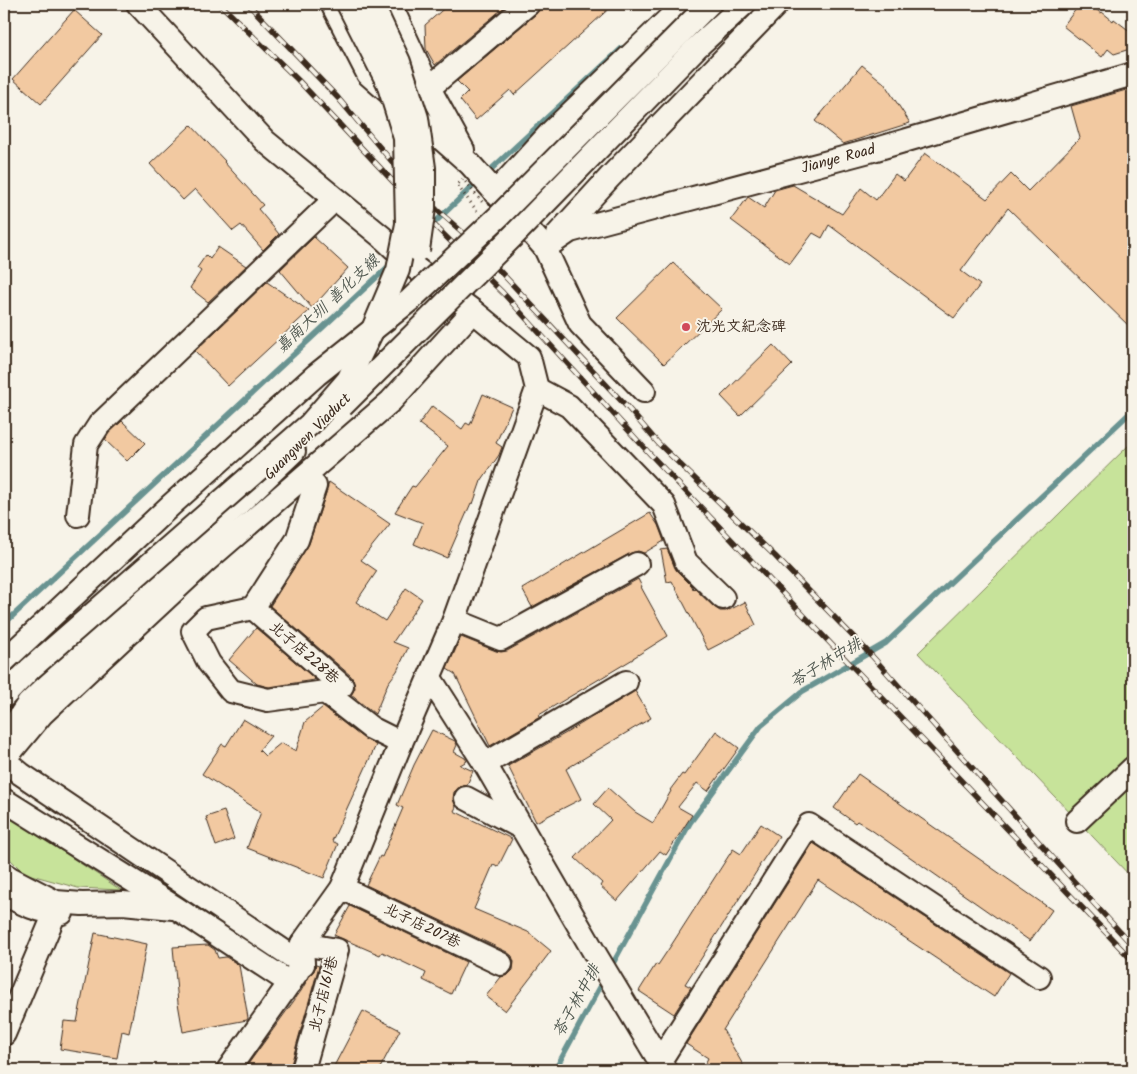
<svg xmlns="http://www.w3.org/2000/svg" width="1137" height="1074" font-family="Kalam,'LXGW WenKai TC',sans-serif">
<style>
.green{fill:#c7e39a;stroke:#81865c}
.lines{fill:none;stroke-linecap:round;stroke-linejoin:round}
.stream{stroke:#699391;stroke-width:5.5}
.building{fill:#f2c9a1;stroke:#3b2a1e}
.minor-casing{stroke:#3b2a1e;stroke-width:26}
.minor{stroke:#f7f3e8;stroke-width:22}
.rail-casing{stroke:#3b2a1e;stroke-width:5.5}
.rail{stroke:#f7f3e8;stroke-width:4;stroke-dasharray:11;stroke-linecap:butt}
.minor-bridge-casing{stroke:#3b2a1e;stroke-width:26;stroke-linecap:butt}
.path-bridge{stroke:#3b2a1e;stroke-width:3;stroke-dasharray:1 4;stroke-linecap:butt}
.minor-bridge{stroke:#f7f3e8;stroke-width:22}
.poi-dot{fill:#d1495b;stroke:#f7f3e8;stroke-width:2}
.labels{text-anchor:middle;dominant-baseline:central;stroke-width:4;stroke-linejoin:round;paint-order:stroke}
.street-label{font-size:15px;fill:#3b2a1e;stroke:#f7f3e8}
.poi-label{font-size:15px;fill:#3b2a1e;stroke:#f7f3e8;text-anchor:start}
.water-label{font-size:16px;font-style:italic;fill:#4e564e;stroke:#f7f3e8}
</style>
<rect width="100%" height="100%" fill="#f7f3e8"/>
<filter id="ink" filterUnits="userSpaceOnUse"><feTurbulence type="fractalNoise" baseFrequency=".02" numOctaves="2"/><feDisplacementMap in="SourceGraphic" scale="10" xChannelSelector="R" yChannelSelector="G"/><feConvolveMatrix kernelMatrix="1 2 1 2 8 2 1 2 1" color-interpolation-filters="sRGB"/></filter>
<g filter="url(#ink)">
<g class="green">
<path d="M1133 441V879L918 653Z"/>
<path d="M4 813 121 890 78 888 24 873 4 853Z"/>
</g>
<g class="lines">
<g class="stream">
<path d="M486 174 622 48"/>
<path d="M428 229 479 180"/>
<path d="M4 624 392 263"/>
<path d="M611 967 690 823 761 726 803 691 886 643 1133 410"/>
<path d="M555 1070 604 980"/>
</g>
</g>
<g class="building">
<path d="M449 4H505L507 5 435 65 426 49 425 25Z"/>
<path d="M541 4H614L514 95 510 90 476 120 460 100 468 92 457 81 536 14 540 9Z"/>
<path d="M1080 4H1088L1101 13 1102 12 1113 21 1114 19 1131 32 1133 37V48L1114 54 1108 49 1102 57 1063 26Z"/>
<path d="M74 10 102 35 41 104 13 79Z"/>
<path d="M862 65 884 83 910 123 843 144 815 121Z"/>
<path d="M1133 88V330L1008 208 961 271 980 285 954 318 829 225 822 238 813 233 790 264 731 220 748 197 764 208 775 190 793 185 842 214 861 188 876 200 895 174 904 181 925 153 987 199 1011 174 1028 191 1080 138 1071 106Z"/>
<path d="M191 125 225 161 224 162 263 205 258 209 279 234 263 250 241 225 233 231 195 189 183 200 150 164Z"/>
<path d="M314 237 348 268 312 308 280 270Z"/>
<path d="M218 247 246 266 208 302 190 288 201 271 197 268 206 255 210 259Z"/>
<path d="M673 263 722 309 664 364 617 318Z"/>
<path d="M267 282 309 311 228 386 195 351Z"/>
<path d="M773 345 792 365 740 416 721 396Z"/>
<path d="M483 394 512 407 496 443 502 447 499 455 481 481 473 504 471 503 447 558 414 544 423 523 395 512 412 486 415 487 448 446 419 424 432 406 462 429 466 423 470 425Z"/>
<path d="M122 421 145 443 127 461 105 440 109 433Z"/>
<path d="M329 482 390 524 361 560 377 571 356 602 385 621 406 588 422 599 393 642 408 648 397 671 388 683 375 714 351 695 355 688 354 681 351 676 270 606 309 544 327 490Z"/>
<path d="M650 513 658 525 664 541 644 553 638 551 631 553 532 607 522 589Z"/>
<path d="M667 549 677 571 692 586 693 589 694 588 714 607 720 611H726L729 609V610L745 602 756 625 708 650 672 581 667 582 661 550Z"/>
<path d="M638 579 642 587H641L668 636 633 658V659L539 715 540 717 490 746 455 674 447 669 461 637 496 651 501 652 507 651Z"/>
<path d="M256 628 315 679 314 680 269 687 257 684 229 660Z"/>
<path d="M635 691 651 718 566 769 581 799 536 822 508 766 566 733Z"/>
<path d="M323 707 363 738 376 745 332 841 338 844 324 878 247 848 261 812 202 774 222 744 226 746 243 719 271 736 259 750 265 756 281 743 296 751 305 722Z"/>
<path d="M432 730 455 741 457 745 454 752 465 758 467 761 460 765 473 771 467 785 460 787 454 792 453 799 456 807 454 811 512 839 498 867 493 865 474 909 528 932 551 951 505 1011 486 996 501 977 508 975 513 970 514 962 512 956 507 952 366 885 380 856 382 857 403 808 397 805 414 765Z"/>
<path d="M716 731 739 748 708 791 697 783 678 807 692 815 666 855 660 851 617 901 600 886 602 883 575 858 611 820 594 804 608 788 635 812 653 823 671 791 670 790 682 774 684 775Z"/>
<path d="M858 774 1052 910 1030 941 870 829 857 821 855 823 834 808Z"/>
<path d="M224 811 234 839 216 846 206 817Z"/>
<path d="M761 824 779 836 759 866H760L685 984 691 987 674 1014 639 991 656 964 658 965 672 944 733 849 741 854Z"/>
<path d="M813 843 1009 973 994 997 818 880 723 1030 746 1070H702L708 1058 686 1044Z"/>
<path d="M350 906 466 962 451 994 423 980 426 973 382 952 380 955 334 935Z"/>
<path d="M95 933 147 944 129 1033 122 1031 117 1058 60 1049 64 1021 77 1022Z"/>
<path d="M208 945 215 950 218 958 226 957 239 965 248 1018 247 1020 183 1032 178 1003 173 947Z"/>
<path d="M316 965 319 966 290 1068 286 1067 285 1070H246V1067L301 991 310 975 314 971Z"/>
<path d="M363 1011 400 1030 379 1070H332Z"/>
</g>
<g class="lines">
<g class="minor-casing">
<g id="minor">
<path d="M138 4 265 141 382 237 414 267 473 311 529 357 537 389 454 620 401 743 342 888 302 944 303 964"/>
<path d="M332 4 368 74 470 164 545 248 580 324 644 391"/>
<path d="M390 4 429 88 463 150"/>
<path d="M420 98 429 88 528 4"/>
<path d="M495 193 552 131 684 4"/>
<path d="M557 235 610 177 777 4"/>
<path id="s1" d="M545 248 570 231 873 150 1133 74"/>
<path d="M537 389 569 406 664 505 686 562 723 598"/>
<path d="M294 451 28 704 8 734 4 760 21 774 303 964"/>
<path d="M315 486 297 540 253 608 206 618 193 631 209 663 231 691 268 700 325 692 371 728 401 743"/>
<path d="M78 515 86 445 99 425 335 199"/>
<path d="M253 608 342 686 325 692"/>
<path d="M454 620 501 639 637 564"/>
<path d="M430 678 485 764 594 952 665 1070"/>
<path d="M4 696 30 669"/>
<path d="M13 749 42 714 205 562 391 401 473 311"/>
<path d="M485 764 626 682"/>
<path d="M466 798 522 828"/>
<path d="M4 800 176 908 290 983"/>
<path d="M1077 821 1133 768"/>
<path d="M4 874 10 878 56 902 82 904 123 903 173 908"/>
<path d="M342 888 501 964"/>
<path d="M4 894C22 904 41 913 62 913"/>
<path d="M302 944 337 950 303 1070"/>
<path d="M4 1034 55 913"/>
<path d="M660 1061 809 825 1039 977"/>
<path d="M228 1070 298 971"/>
</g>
</g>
<use href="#minor" class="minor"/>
<g class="rail-casing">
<g id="rail">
<path d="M220 4 298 80 428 219 503 293 650 454 1133 961"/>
<path d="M248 4 338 98 405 177 437 210 468 237 628 408 658 443 775 556 872 656 1098 908 1133 946"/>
</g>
</g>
<use href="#rail" class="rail"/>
<g class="minor-bridge-casing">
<g id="minor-bridge">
<path d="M372 4 399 62 417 118 424 168V208L418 250"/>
<path d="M342 406 514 235 696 48 744 4"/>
<path d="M4 661 171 505 316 375 410 300 499 216 709 4"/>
<path d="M30 669 310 424 348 380 373 329 398 270 407 224 405 138 388 83 348 4"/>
</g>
</g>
<path class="path-bridge" d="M477 211 457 185 463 179 484 204"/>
<use href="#minor-bridge" class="minor-bridge"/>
</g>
</g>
<circle class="poi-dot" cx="686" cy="327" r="5"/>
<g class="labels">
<g class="street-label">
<text stroke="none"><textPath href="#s1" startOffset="308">Jianye Road</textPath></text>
<text transform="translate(308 437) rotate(-45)">Guangwen Viaduct</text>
<text transform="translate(304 653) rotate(41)">北子店228巷</text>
<text transform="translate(422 926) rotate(26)">北子店207巷</text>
<text transform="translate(324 994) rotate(-76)">北子店161巷</text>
</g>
<g class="poi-label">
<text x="696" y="327">沈光文紀念碑</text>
</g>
<g class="water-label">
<text transform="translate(328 304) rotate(-43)">嘉南大圳 善化支線</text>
<text transform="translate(826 663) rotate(-31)">苓子林中排</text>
<text transform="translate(577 1001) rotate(-61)">苓子林中排</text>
</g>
</g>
<rect width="1137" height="1074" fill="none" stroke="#f7f3e8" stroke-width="20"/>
<rect x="10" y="10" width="1117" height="1054" fill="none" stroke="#3b2a1e" stroke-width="2" filter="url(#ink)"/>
</svg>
